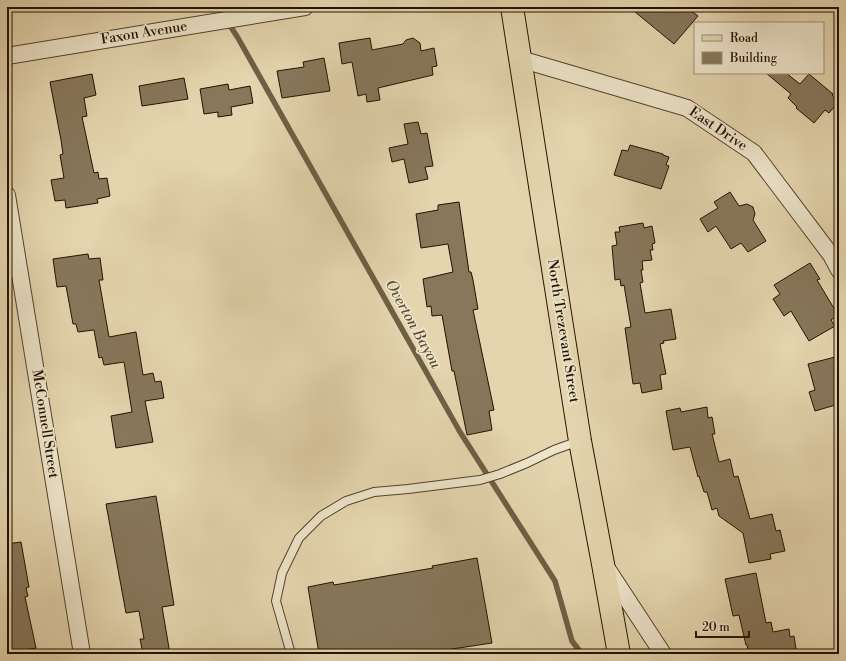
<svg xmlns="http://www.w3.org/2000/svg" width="846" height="661" font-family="'Libre Bodoni',serif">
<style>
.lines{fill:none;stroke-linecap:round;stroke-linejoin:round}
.stream{stroke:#6f5f45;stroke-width:5.5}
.building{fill:#87775b;stroke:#231201}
.lane-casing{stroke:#53432c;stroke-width:10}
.street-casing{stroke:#53432c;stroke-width:18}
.primary-casing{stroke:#231201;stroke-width:24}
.lane{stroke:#ede4ca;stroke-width:8}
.street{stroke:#ede4ca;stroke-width:16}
.primary{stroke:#e4d5ae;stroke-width:22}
.labels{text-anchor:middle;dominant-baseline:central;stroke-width:3.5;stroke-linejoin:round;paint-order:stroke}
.street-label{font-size:14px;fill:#231201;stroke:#ede4ca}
.water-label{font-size:15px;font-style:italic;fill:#5c4c34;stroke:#ede4ca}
</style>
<rect width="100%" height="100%" fill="#e4d5ae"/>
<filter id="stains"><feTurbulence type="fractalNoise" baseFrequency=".005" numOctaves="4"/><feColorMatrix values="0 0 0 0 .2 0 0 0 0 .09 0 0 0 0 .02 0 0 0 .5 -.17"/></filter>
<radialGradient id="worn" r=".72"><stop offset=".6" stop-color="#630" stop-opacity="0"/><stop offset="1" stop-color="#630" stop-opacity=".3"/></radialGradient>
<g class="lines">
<path class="stream" d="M218 7 238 38 460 432 555 581 572 641 582 654"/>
</g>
<g class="building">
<path d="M629 7H686L698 16 674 44Z"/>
<path d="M370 38 372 50 403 44 406 40 413 38 420 43 421 51 434 48 437 66 432 67 433 75 378 88 380 100 367 102 366 94 358 96 352 62 342 64 339 43Z"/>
<path d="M324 58 330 91 282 98 277 71 304 67 303 62Z"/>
<path d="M766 73H786L800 84 809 74 833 94 832 95 839 101 829 113 825 110 814 123 796 108 797 107 788 98 791 94Z"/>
<path d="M92 74 96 95 84 98 87 116 82 117 94 173 98 172 99 179 107 178 110 196 97 199 98 203 66 208 65 200 55 201 51 180 64 178 60 155 63 154 61 140 50 82Z"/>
<path d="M184 78 188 99 142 106 139 86Z"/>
<path d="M228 84 229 90 250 86 253 103 231 107 232 115 218 117V112L204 114 200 89Z"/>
<path d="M418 122 421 134 427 133 433 166 425 167 428 179 409 183 404 159 392 162 389 148 408 144 404 124Z"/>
<path d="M630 145 663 154V155L669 157 666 165 669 166 661 189 614 175 622 150 628 151Z"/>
<path d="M730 192 739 206 747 204 753 207 755 214 753 220 766 241 748 252 741 243 731 249 716 226 708 232 700 219 718 208 714 202Z"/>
<path d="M459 202 469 272H471L473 280 478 309 473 310 494 410 489 411 492 430 467 435 454 371H452L442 315 432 316 431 306 427 307 423 279 453 272 448 244 421 248 416 214 438 210V205Z"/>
<path d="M643 223 644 228 652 226 655 243 652 244 653 250H650L652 260 642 261 643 270H641L643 282 640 283 645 313 671 309 676 339 663 341 664 343 660 344 666 374 660 375 662 389 642 393 640 383 633 384 625 328 631 327 624 285 621 286 620 279 615 280 612 246 617 245 615 232H620L619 227Z"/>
<path d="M88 254 89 259 100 258 103 280H99L109 337 136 332 143 375 153 373 155 382 161 381 164 398 145 401 153 442 116 448 111 416 132 412 124 362 104 365 102 357 99 358 94 330 78 332 76 324H73L66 286 57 287 53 259Z"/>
<path d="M810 263 820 279 817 280 838 315 831 320 835 326 809 341 791 311 784 316 773 299 780 294 774 285Z"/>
<path d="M839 356V404L815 411 809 392 815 390 808 364Z"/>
<path d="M707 407 708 418 712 417 715 434H712L719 462 730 459 734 477 738 476 750 519 772 514 776 531 780 530 785 551 770 554 771 559 749 563 743 533 719 516 717 508 712 510 707 492H704L699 476 698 477 690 447 673 450 666 411 680 408 681 412Z"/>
<path d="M156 496 174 605 162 607 170 654H143L140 639H144L139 611 126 613 106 504Z"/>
<path d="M21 542 29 587 26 588 28 596 25 597 36 648 7 653V544Z"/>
<path d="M477 558 492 643 419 654H319L308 587 333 582 334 585 433 568 432 566Z"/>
<path d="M756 573 766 623 771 622 773 632 789 629 790 637 794 636 796 649 793 650 794 654H749L747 645H746L739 615 733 616 725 579Z"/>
</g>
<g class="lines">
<g class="lane-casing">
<path id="lane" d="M291 654 276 601 282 573 299 538 321 516 346 501 374 492 408 489 480 480 500 474 527 463 554 450 579 441"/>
</g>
<g class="street-casing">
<g id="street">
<path d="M7 56 305 7"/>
<path d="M520 59 687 108 754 153 831 255 839 270"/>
<path d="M7 195 82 654"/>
<path d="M606 567 663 654"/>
</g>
</g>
<g class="primary-casing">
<path id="primary" d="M512 7 580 441 603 564 619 654"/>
</g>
<use href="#lane" class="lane"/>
<use href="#street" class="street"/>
<use href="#primary" class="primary"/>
</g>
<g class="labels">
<g class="street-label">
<text transform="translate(144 33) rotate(-9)">Faxon Avenue</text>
<text transform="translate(718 129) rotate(34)">East Drive</text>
<text transform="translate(563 331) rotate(81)">North Trezevant Street</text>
<text transform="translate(45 424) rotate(81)">McConnell Street</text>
</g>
<g class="water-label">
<text transform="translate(413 324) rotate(61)">Overton Bayou</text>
</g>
</g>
<rect width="846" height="661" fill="none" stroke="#e4d5ae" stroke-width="24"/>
<rect x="8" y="8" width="830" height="645" fill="none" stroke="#231201" stroke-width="2"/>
<rect x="12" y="12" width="822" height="637" fill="none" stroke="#231201"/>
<rect x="694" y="22" width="130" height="52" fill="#ede4ca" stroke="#9c907a"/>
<rect x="702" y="35" width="20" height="6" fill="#e4d5ae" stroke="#9c907a"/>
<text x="730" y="42" font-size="12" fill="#231201">Road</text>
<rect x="702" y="52" width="20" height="12" fill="#87775b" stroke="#9c907a"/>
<text x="730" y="62" font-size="12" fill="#231201">Building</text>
<path d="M696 631v6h53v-6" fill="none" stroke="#231201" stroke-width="2"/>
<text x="702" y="631" font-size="12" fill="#231201" stroke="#ede4ca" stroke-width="3" paint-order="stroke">20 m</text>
<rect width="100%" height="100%" filter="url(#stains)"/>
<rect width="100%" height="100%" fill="url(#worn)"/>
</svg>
